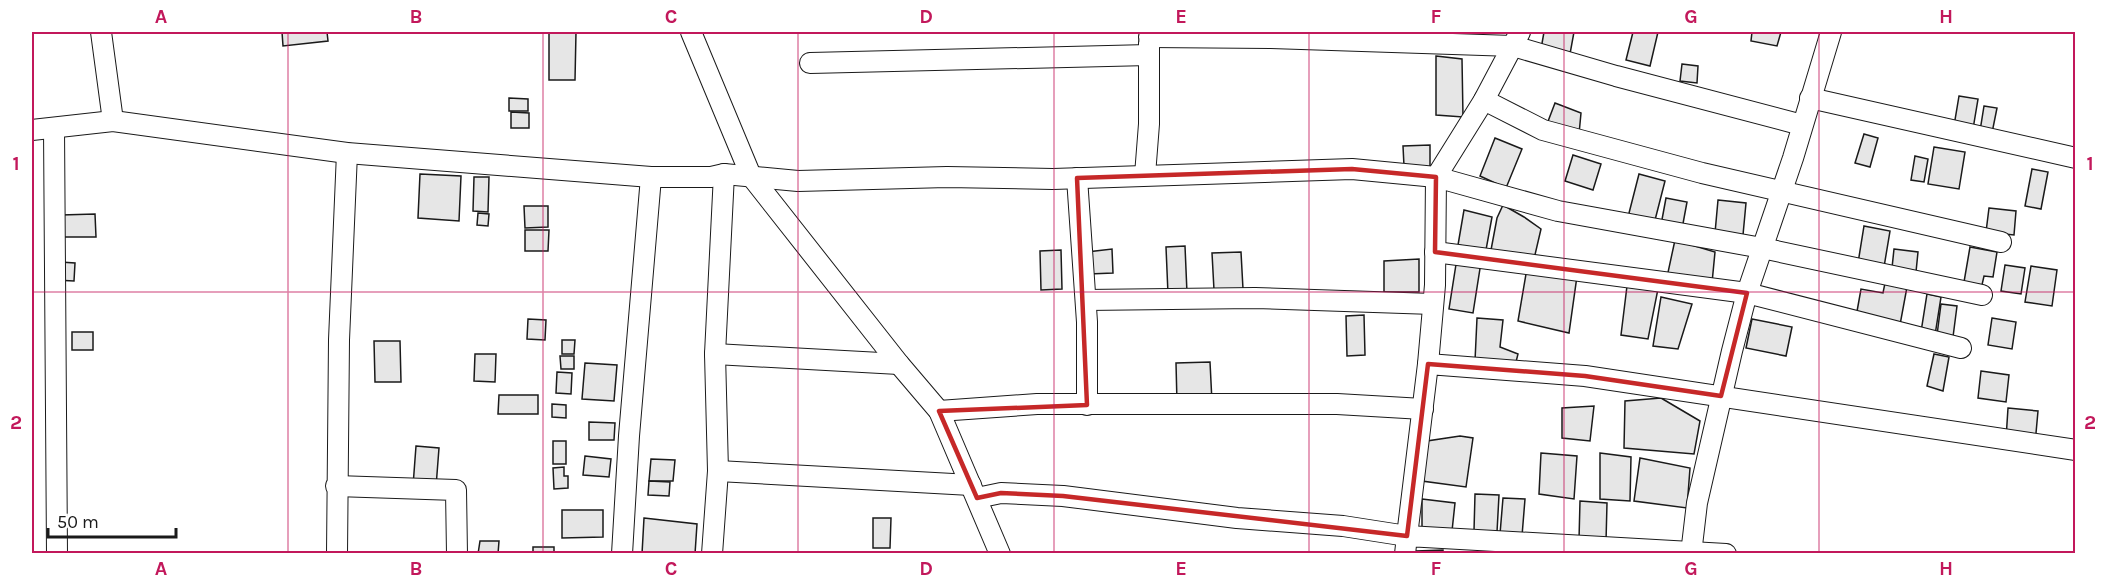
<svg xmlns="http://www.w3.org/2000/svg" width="2107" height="585" font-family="Karla,sans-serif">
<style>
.building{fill:#e6e6e6;stroke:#1a1a1a;stroke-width:1.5}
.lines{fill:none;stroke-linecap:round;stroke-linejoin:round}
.minor-casing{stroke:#1a1a1a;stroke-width:22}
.minor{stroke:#fff;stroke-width:20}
.marked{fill:none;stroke:#c62828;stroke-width:4.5;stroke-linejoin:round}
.grid{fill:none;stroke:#c2185b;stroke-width:1.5;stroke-opacity:0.55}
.neatline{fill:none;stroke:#c2185b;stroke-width:2}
.grid-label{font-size:20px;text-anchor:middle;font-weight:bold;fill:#c2185b}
</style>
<rect width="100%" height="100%" fill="#fff"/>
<g class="building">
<path d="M282 32H327L328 41 283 46Z"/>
<path d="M549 32H576L575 80H549Z"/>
<path d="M1544 32H1574L1570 54 1541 49Z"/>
<path d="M1633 32H1658L1650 66 1626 60Z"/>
<path d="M1752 32H1781L1777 46 1751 41Z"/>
<path d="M1436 56 1462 59 1463 117 1436 115Z"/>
<path d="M1682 64 1698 66 1697 83 1680 81Z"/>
<path d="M1959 96 1978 99 1973 129 1954 126Z"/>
<path d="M509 98 528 99V111H509Z"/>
<path d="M1555 103 1581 113 1579 134 1547 124Z"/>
<path d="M1984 106 1997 108 1992 133 1980 131Z"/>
<path d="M511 112 529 113V128H511Z"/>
<path d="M1864 134 1878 138 1870 167 1855 163Z"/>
<path d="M1495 138 1522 149 1506 188 1480 176Z"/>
<path d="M1430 145V169L1404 166 1403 146Z"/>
<path d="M1934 147 1965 152 1959 189 1928 184Z"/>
<path d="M1573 155 1601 164 1593 190 1565 181Z"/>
<path d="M1915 156 1928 159 1924 182 1911 180Z"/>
<path d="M2032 169 2048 172 2041 209 2025 206Z"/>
<path d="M420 174 461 176 459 221 418 218Z"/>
<path d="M1639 174 1665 181 1654 224 1628 217Z"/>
<path d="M474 177H489L488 212 473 211Z"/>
<path d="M1666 198 1687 202 1682 229 1661 225Z"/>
<path d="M1718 200 1746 203 1743 235 1715 233Z"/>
<path d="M1503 205 1524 217 1541 229 1534 259 1491 250 1497 218Z"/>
<path d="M524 206H548V227L525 228Z"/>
<path d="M1989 208 2016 211 2014 235 1986 232Z"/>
<path d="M1464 210 1492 217 1486 250 1458 245Z"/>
<path d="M478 213 489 214 488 226 477 225Z"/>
<path d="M95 214 96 237H62L61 215Z"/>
<path d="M1864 226 1890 231 1884 267 1858 263Z"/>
<path d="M525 230H549L548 251H525Z"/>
<path d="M1675 240 1715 252 1712 283 1667 277Z"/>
<path d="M1185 246 1187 293 1168 294 1166 247Z"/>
<path d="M1970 247 1997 252 1993 277 1984 276 1982 285 1964 282Z"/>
<path d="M1112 249 1113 273 1089 274 1087 252Z"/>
<path d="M1894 249 1918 252 1916 272 1892 268Z"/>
<path d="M1061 250 1062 289 1041 290 1040 251Z"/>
<path d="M1241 252 1243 289 1214 290 1212 253Z"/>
<path d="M1457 258 1481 262 1473 313 1449 309Z"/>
<path d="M1419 259V292H1384V261Z"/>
<path d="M60 262 75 263 74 281 55 280Z"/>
<path d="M2005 265 2025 268 2021 294 2001 291Z"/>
<path d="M2031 266 2057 270 2052 306 2025 302Z"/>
<path d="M1527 268 1577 276 1569 333 1518 321Z"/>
<path d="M1885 283 1907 287 1900 325 1856 317 1861 289 1883 293Z"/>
<path d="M1627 286 1658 289 1648 339 1621 335Z"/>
<path d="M1927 294 1941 297 1935 335 1921 332Z"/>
<path d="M1661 297 1692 304 1678 349 1653 346Z"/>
<path d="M1941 304 1957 306 1953 337 1937 335Z"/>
<path d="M1364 315 1365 355 1347 356 1346 316Z"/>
<path d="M1477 318 1503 320 1500 347 1518 354 1515 366 1475 361Z"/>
<path d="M1992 318 2016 322 2012 349 1988 345Z"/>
<path d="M528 319 546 320 545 340 527 339Z"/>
<path d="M1752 319 1792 327 1786 356 1746 348Z"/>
<rect x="72" y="332" width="21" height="18"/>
<path d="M562 340H575L574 354H562Z"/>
<path d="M374 341H400L401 382H375Z"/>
<path d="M475 354H496L495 382 474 381Z"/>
<path d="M1934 354 1949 357 1943 391 1927 386Z"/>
<path d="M560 356H574V369H561Z"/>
<path d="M1210 362 1212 402 1177 403 1176 363Z"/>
<path d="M585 363 617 365 614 401 582 399Z"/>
<path d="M1981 371 2009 375 2006 402 1978 398Z"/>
<path d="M557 372 572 373 571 394 556 393Z"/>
<path d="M499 395H538V414H498Z"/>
<path d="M1661 398 1700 421 1694 454 1624 448 1625 401Z"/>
<path d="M552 404 566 405V418L552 417Z"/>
<path d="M1594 406 1590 441 1562 438V408Z"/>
<path d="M2008 408 2038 411 2035 444 2006 439Z"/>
<path d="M589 422 615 423 614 440H589Z"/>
<path d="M1460 436 1473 438 1466 487 1422 481 1427 441Z"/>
<rect x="553" y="441" width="13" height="23"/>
<path d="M416 446 439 448 436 487 413 486Z"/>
<path d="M1541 453 1577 456 1574 499 1539 494Z"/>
<path d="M1600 453 1631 457 1630 501 1600 499Z"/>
<path d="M585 456 611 459 609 477 583 475Z"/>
<path d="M1640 458 1690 468 1687 508 1634 501Z"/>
<path d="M651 459 675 460 673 481H649Z"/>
<path d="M564 467V476H568V488L554 489 553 468Z"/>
<path d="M649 481 670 482 669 496 648 495Z"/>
<path d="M1475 494 1499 495 1497 532 1474 531Z"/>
<path d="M1503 498 1525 499 1522 536 1500 534Z"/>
<path d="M1422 499 1455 503 1452 531 1422 529Z"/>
<path d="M1580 501 1607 503 1606 542 1579 540Z"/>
<path d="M562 510H603V537L562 538Z"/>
<path d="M644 518 697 524 695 554H642Z"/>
<path d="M873 518H891L890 548H873Z"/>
<path d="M480 541H499L498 554H478Z"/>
<rect x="533" y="547" width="21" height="7"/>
<path d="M1443 550V554H1415L1416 551Z"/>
</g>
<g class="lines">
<g class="minor-casing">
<g id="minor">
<path d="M101 32 113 121"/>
<path d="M691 32 751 176 899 364 939 411 1000 554"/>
<path d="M1149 37 1271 38 1513 46 1616 76 1802 125"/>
<path d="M810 63 1149 55"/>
<path d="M1810 98 2076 158"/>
<path d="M1484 100 1543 130 1702 173 2001 242"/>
<path d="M54 128 57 554"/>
<path d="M32 130 113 121 347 153 651 177"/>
<path d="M1145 175 1149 124V43"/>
<path d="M1077 178 1087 322V405"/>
<path d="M1435 252 1747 293 1961 348"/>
<path d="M1086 300 1255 298 1433 304"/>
<path d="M715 354 899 364"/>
<path d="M1428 364 1435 285 1436 177 1558 211 1762 248 1982 295"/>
<path d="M939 411 1037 404H1337L1423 409"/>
<path d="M718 471 971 485"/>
<path d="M336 486 456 490 457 554"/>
<path d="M977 498 1001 493 1063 496 1237 518 1343 526 1407 536 1428 364 1585 376 2076 450"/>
<path d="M337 554 339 340 347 153"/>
<path d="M622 554 629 436 651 177H711L724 174 798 181 947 177 1053 179 1352 169 1436 177 1484 100 1520 32"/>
<path d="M712 554 718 471 715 354 724 174"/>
<path d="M1405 554 1407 536 1726 554"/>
<path d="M1691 554 1697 503 1732 351 1747 293 1793 158 1831 32"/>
</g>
</g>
<use href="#minor" class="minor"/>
</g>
<path class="marked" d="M1352 169 1436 177 1435 252 1747 293 1721 396 1585 376 1428 364 1407 536 1063 496 1001 493 977 498 939 411 1087 405 1077 178Z"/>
<path class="grid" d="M288 32V554M543 32V554M798 32V554M1054 32V554M1309 32V554M1564 32V554M1819 32V554M32 292H2076"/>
<rect width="2107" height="585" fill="none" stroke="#ffffff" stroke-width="66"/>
<path d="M48 528v9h128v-9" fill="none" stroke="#1a1a1a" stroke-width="3"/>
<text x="57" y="528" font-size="18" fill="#1a1a1a" stroke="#ffffff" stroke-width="4.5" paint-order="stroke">50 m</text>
<rect x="33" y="33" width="2041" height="519" class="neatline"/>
<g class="grid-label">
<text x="161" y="23">A</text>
<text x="416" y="23">B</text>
<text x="671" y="23">C</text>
<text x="926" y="23">D</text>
<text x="1181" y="23">E</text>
<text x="1436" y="23">F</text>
<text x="1691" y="23">G</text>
<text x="1946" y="23">H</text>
<text x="16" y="170">1</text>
<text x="2090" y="170">1</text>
<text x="16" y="429">2</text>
<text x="2090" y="429">2</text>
<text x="161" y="575">A</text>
<text x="416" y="575">B</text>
<text x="671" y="575">C</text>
<text x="926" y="575">D</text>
<text x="1181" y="575">E</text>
<text x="1436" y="575">F</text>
<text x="1691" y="575">G</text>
<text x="1946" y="575">H</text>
</g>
</svg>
